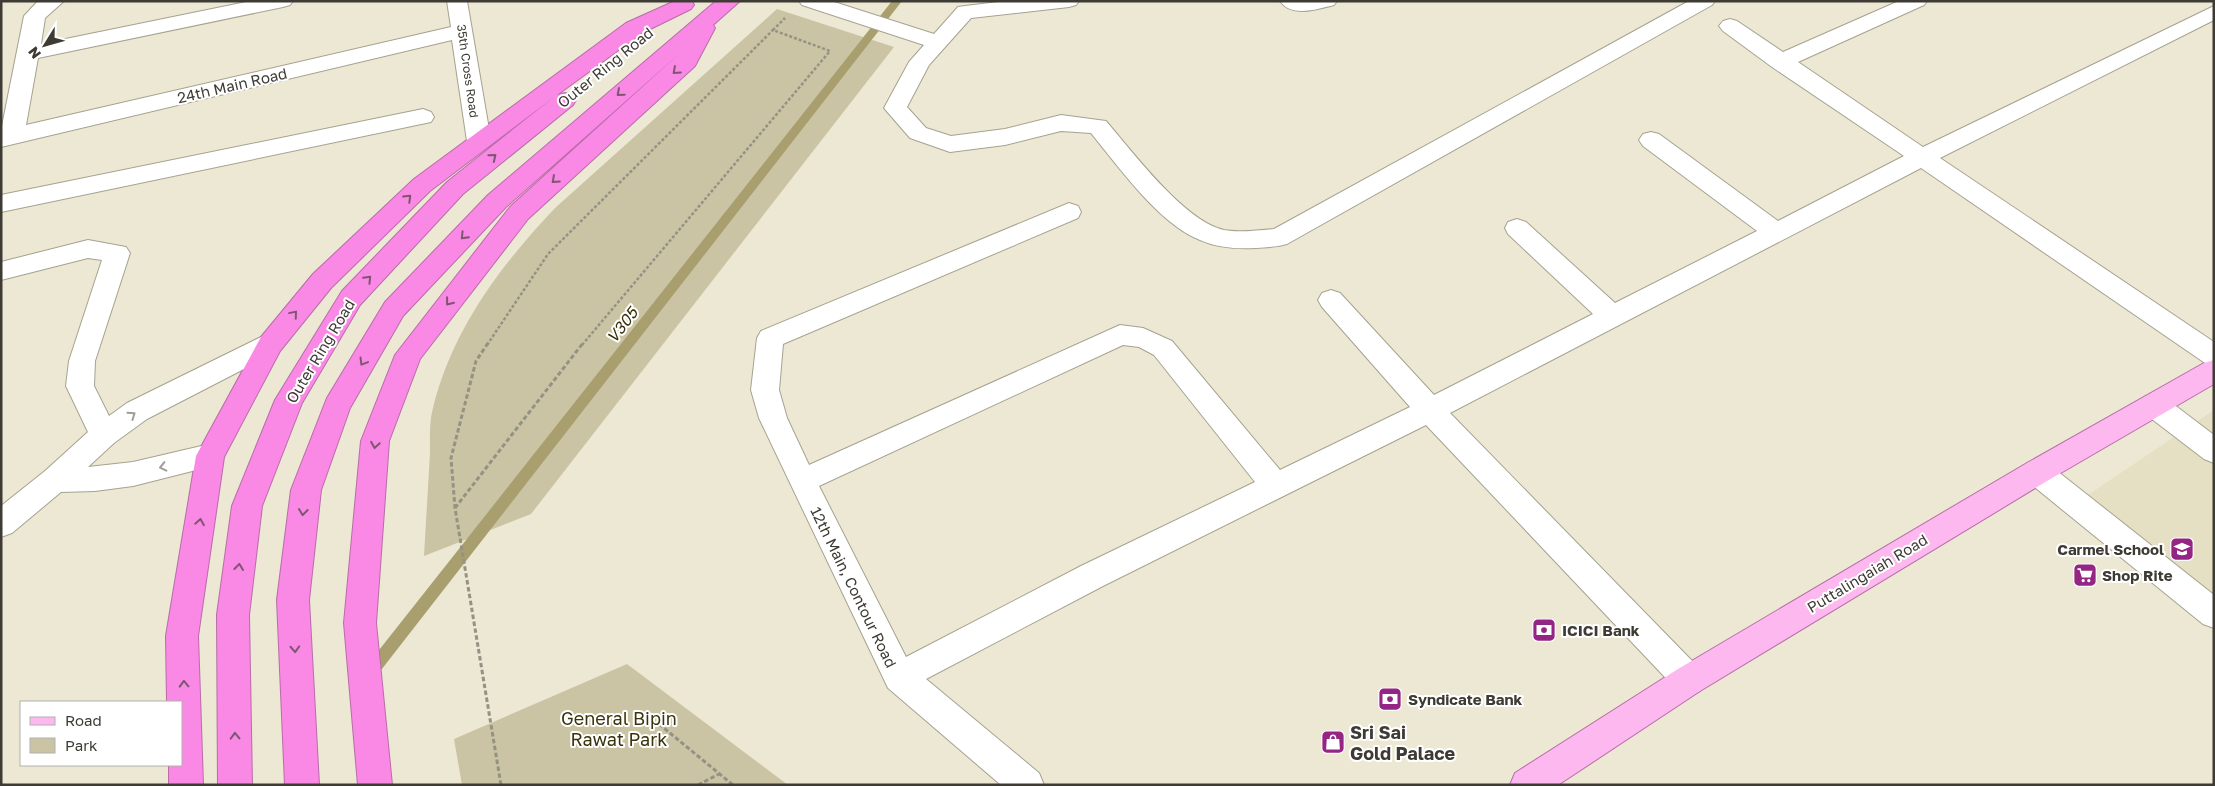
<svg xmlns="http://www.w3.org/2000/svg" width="2215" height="786" font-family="'Golos Text',sans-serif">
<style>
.built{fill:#e5e0c4}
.green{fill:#cac4a4}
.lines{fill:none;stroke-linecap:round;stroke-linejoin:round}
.stream{fill:#a89e6e;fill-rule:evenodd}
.minor-casing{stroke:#a6a28f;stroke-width:2}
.major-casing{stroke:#b86da7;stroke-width:2}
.highway-casing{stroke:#b86da7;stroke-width:2}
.path-far1{stroke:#959284;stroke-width:2.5;stroke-dasharray:3 2;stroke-linecap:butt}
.path{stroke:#959284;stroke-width:3;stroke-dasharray:4.5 2.5;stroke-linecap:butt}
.minor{fill:#fff;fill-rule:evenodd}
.major{fill:#fcb8ef;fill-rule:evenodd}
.highway{fill:#fa88e5;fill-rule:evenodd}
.oneway{stroke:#7f5672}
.oneway2{stroke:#9e9d9a}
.labels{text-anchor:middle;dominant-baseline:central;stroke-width:4;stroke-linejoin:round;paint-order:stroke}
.far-street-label{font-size:12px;fill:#3d3b34;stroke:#fff}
.street-label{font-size:15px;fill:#3d3b34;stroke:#fff}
.poi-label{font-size:15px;font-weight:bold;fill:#3d3b34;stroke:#fff;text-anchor:start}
.water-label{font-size:16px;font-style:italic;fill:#383107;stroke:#fff}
.near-park-label{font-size:18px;fill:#3b340b;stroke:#fff}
.near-poi-label{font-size:18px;font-weight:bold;fill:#3d3b34;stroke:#fff;text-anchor:start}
</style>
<rect width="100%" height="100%" fill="#ece8d4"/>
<path class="built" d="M2214 410V600L2085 497Z"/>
<g class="green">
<path d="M777 9 894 47 531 514 424 556C426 522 428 488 430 453 430 439 429 422 433 408 452 330 501 265 555 208Z"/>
<path d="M627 664 788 785H462L454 739Z"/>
</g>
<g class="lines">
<path class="stream" d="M892 1H902L378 674 373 676 368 674 366 669 368 664Z"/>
<g class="minor-casing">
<g id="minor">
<path d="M38 1H64L45 18 41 44 251 1H293L290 5 283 7 38 58 26 125 451 27 447 1H467L491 141 487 147 479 149 471 147 467 141 452 40 1 147V131L24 16Z"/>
<path d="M799 1H831L934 34 958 7 965 6 1007 1H1079L1076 5 1069 7 971 18 929 65 907 107 926 128 951 136 1005 129 1061 115 1106 121C1132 151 1184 221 1224 230 1240 233 1258 230 1274 229L1689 1H1715L1712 5 1287 244C1277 247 1267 247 1256 248 1237 249 1218 248 1200 240 1159 224 1119 167 1091 133L1061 131 1005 145 950 152 910 138 884 108 909 62 924 45 802 5Z"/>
<path d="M1280 1H1337L1334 5C1318 9 1291 18 1280 1Z"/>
<path d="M1899 1H1927L1924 5 1798 62 1923 147 2214 6V20L1940 158 2214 342V366L2205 363 1921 168 1450 413 1700 669 1705 680 1700 691 1689 695 1678 691 1426 425 1103 586 926 679 1039 773 1044 785H1001L888 688 759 418 751 390 757 338 761 331 1069 203 1078 206 1081 212 1078 218 783 344 779 390 787 418 809 465 1120 325 1143 328 1172 341 1280 470 1410 407 1322 307 1318 300 1322 293 1331 290 1340 293 1434 395 1593 314 1508 234 1505 228 1508 222 1517 219 1526 222 1615 303 1757 231 1643 146 1639 140 1643 134 1651 132 1659 134 1778 221 1904 156 1772 67 1723 31 1719 26 1723 21 1730 19 1737 21 1783 52ZM1123 345 1139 347 1154 355 1255 482 1081 566 906 657 819 486Z"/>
<path d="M423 109 431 112 434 117 431 122 1 212V195Z"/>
<path d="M88 240 126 247 130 253 95 361 94 386 109 416 127 403 261 337 270 334 279 337 283 344 279 351 147 419 114 443 88 467 133 462 210 444 220 448 224 456 220 464 133 486 95 491 61 492 12 533 1 537V506L45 471 88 432 66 386 69 361 102 260 88 258 1 280V262Z"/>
<path d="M2154 394 2164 397 2214 435V463L2204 459 2144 413 2140 405 2144 397Z"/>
<path d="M2037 460 2047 463 2214 595V628L2203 624 2027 481 2023 472 2027 463Z"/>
</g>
</g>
<g class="major-casing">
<path id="major" d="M2214 360V384L2047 481 1700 691 1558 785H1510L1515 773 1678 669 2027 463 2204 363Z"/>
</g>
<g class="highway-casing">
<g id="highway">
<path d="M675 1H692L694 5 691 9 642 33 557 95 565 93 573 95 576 100 573 105 463 194 360 305 302 403 262 506 249 615 252 785H218L217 615 232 506 275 400 342 291 447 182 554 97 430 191 331 288 280 351 224 457 198 636 203 785H169V765H181V702H167L166 636 196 456 261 337 313 274 414 179 626 23Z"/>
<path d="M716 1H740L713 25 715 28 695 66 528 219 420 359 389 441 376 623 392 785H358L344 623 361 441 395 355 510 207 680 53 506 207 403 316 350 408 321 490 309 600 319 785H285L277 600 291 490 327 398 385 302 488 195Z"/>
</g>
</g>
<g class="path-far1">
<path d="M487 345 548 254 773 30"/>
<path d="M582 345 830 51 773 30 785 18"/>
</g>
<g class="path">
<path d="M488 343 476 361 451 458 455 508 501 785"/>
<path d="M455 508 583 343"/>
<path d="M659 724 733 785"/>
<path d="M698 785 719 774"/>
</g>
<use href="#minor" class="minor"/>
<use href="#major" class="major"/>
<use href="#highway" class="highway"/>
</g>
<defs><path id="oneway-chevron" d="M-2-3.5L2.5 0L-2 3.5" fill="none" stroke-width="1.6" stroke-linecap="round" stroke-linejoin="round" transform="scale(1.25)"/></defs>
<g class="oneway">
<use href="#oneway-chevron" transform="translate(676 71) rotate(138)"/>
<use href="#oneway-chevron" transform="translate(620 93) rotate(139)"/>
<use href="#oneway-chevron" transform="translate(493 157) rotate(-39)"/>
<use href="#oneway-chevron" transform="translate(555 180) rotate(138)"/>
<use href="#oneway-chevron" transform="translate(408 198) rotate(-44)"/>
<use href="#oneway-chevron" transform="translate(464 236) rotate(134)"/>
<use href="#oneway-chevron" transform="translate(368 279) rotate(-46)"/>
<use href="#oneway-chevron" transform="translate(449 302) rotate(128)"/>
<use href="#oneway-chevron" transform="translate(294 314) rotate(-50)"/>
<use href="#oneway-chevron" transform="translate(363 362) rotate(121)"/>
<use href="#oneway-chevron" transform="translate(375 445) rotate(99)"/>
<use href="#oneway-chevron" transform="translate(303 512) rotate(97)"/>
<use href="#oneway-chevron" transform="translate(200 522) rotate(-81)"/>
<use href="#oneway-chevron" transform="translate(239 567) rotate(-83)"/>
<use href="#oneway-chevron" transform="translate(295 649) rotate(87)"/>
<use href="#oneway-chevron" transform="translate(184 684) rotate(-92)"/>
<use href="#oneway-chevron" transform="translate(235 736) rotate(-91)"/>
</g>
<g class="oneway2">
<use href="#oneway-chevron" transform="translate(132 415) rotate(-35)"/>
<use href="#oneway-chevron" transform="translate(163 467) rotate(167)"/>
</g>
<defs>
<g id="school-square" transform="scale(1.25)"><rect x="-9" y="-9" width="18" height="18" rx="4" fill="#942585" stroke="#fff"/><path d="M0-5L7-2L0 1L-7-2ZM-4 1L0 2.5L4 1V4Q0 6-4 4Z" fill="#fff"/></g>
<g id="supermarket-square" transform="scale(1.25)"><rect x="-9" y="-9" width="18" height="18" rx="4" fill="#942585" stroke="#fff"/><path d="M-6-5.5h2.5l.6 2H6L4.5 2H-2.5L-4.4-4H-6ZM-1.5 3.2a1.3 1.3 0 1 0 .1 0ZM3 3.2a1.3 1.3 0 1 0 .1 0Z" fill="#fff"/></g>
<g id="bank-square" transform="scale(1.25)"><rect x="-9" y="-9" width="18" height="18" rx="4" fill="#942585" stroke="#fff"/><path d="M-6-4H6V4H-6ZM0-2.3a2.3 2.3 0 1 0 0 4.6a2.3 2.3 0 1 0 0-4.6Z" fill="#fff"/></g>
<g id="shop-square" transform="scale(1.25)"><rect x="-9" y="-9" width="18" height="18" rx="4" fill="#942585" stroke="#fff"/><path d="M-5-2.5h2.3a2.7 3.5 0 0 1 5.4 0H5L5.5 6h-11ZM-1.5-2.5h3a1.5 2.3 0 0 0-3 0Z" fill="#fff"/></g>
</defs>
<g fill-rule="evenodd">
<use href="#school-square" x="2182" y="549"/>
<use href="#supermarket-square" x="2085" y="575"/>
<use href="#bank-square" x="1544" y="630"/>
<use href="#bank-square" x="1390" y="699"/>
<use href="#shop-square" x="1333" y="742"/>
</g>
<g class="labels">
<g class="far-street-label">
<text transform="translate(468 71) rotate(82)">35th Cross Road</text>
</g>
<g class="street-label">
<text transform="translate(605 67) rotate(-39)">Outer Ring Road</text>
<text transform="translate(232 85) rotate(-13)">24th Main Road</text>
<text transform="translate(320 351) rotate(-59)">Outer Ring Road</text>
<text transform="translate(1867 573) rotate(-31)">Puttalingaiah Road</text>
<text transform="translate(854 587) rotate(64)">12th Main, Contour Road</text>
</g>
<g class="poi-label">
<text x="2164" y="549" text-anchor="end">Carmel School</text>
<text x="2102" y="575">Shop Rite</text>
<text x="1562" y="630">ICICI Bank</text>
<text x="1408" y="699">Syndicate Bank</text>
</g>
<g class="water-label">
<text transform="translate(622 325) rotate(-52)">V305</text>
</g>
<g class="near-park-label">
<text x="619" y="718">General Bipin<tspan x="619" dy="21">Rawat Park</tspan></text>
</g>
<g class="near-poi-label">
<text x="1350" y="732">Sri Sai<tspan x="1350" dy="21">Gold Palace</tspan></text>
</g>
</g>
<rect width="2215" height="786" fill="none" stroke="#3d3b34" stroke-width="5"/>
<rect x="20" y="701" width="162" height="65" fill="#ffffff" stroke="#b1b1ae"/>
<rect x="30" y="717" width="25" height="8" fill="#fcb8ef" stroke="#b1b1ae"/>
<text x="65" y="726" font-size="15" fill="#3d3b34">Road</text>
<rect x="30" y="738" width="25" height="15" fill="#cac4a4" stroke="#b1b1ae"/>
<text x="65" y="751" font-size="15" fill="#3d3b34">Park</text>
<g transform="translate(45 45) rotate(233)" stroke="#ffffff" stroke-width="4" paint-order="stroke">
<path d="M0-4L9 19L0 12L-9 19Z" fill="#3d3b34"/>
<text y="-8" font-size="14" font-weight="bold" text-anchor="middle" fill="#3d3b34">N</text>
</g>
</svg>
